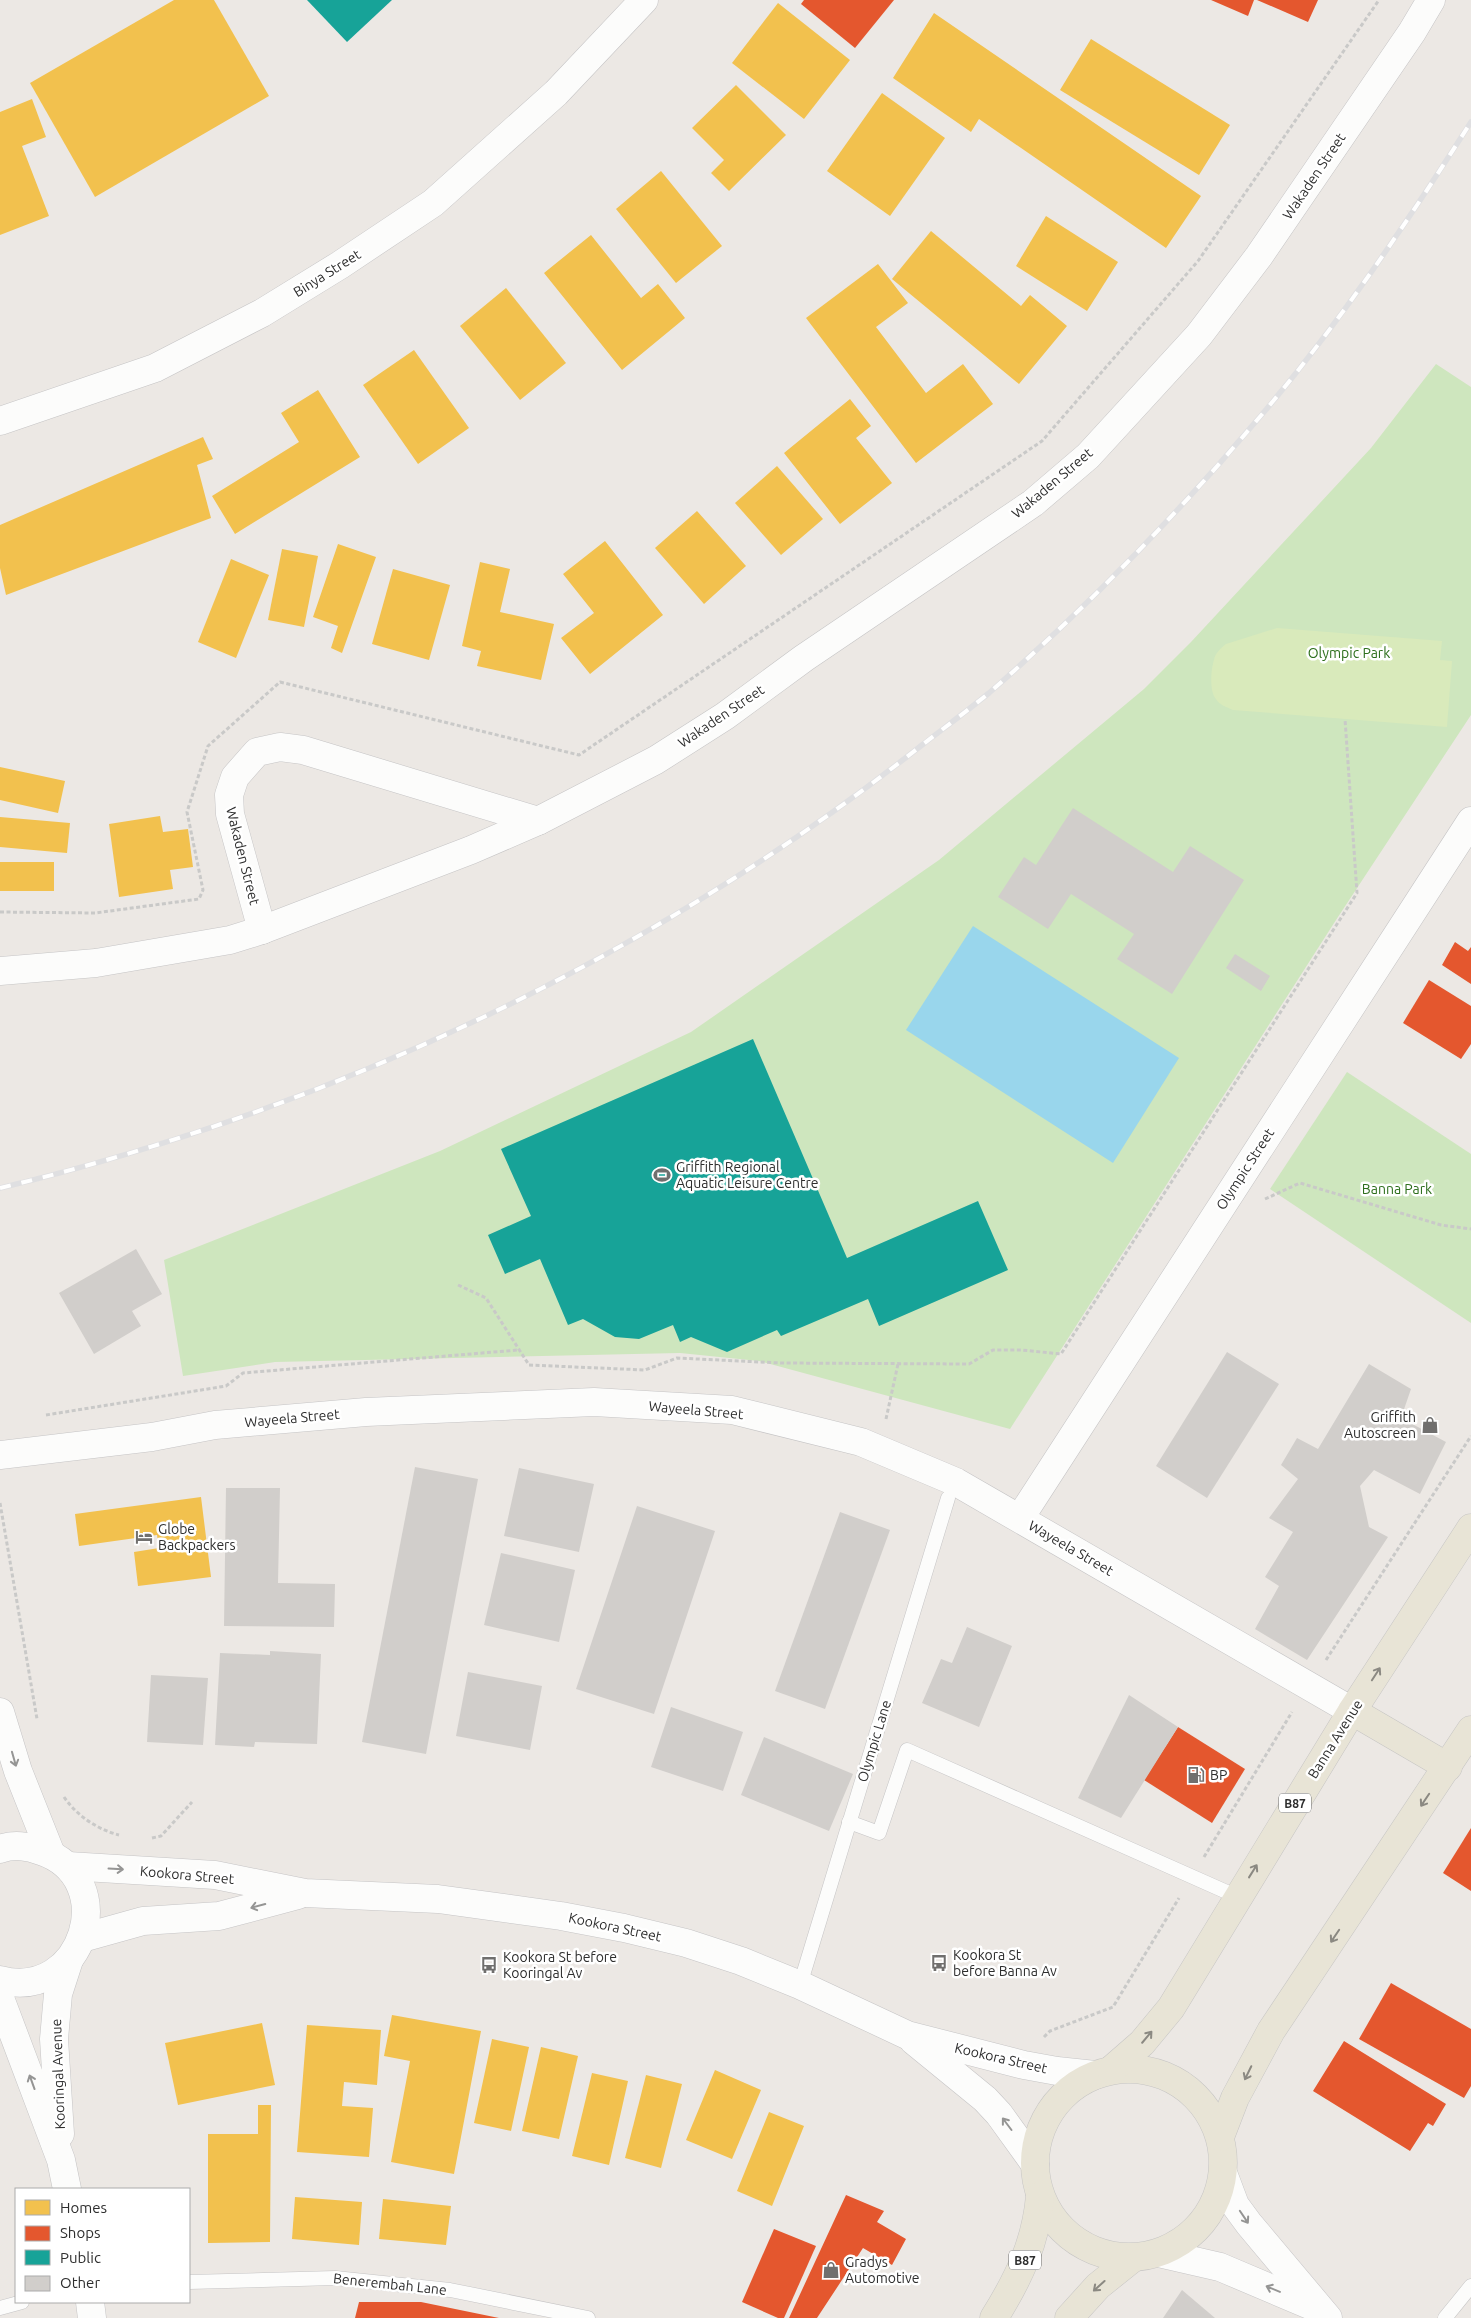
<svg xmlns="http://www.w3.org/2000/svg" width="1471" height="2318" font-family="Ubuntu,sans-serif">
<style>
.green{fill:#cee6be}
.pitch{fill:#d9eabb}
.water{fill:#99d6ec}
.homes{fill:#f2c14e}
.shops{fill:#e4572e}
.public{fill:#17a398}
.building{fill:#d1cecb}
.lines{fill:none;stroke-linecap:round;stroke-linejoin:round}
.service-casing{stroke:#c5c4c5;stroke-width:15}
.minor-casing{stroke:#c5c4c5;stroke-width:29}
.tertiary-casing{stroke:#c5c4c5;stroke-width:29}
.primary-casing{stroke:#c6c5c4;stroke-width:29}
.path{stroke:#c9c9c8;stroke-width:3;stroke-dasharray:4 2.5;stroke-linecap:butt}
.service{stroke:#fcfcfb;stroke-width:14}
.minor{stroke:#fcfcfb;stroke-width:28}
.tertiary{stroke:#fcfcfb;stroke-width:28}
.primary{stroke:#e8e4d6;stroke-width:28}
.rail-casing{stroke:#dfdfe1;stroke-width:5.5}
.rail{stroke:#fff;stroke-width:4;stroke-dasharray:11;stroke-linecap:butt}
.oneway{stroke:#8b8982}
.oneway2{stroke:#959594}
.labels{text-anchor:middle;dominant-baseline:central;stroke-width:5;stroke-linejoin:round;paint-order:stroke}
.shield{fill:#fff;stroke:#6d6d6d;stroke-width:1}
.shield-label{font-size:12px;font-weight:bold;fill:#2e2e2e}
.street-label{font-size:14px;fill:#2e2e2e;stroke:#fff}
.park-label{font-size:14px;fill:#2c6e1b;stroke:#fff}
.poi-label{font-size:14px;fill:#2e2e2e;stroke:#fff;text-anchor:start}
</style>
<rect width="100%" height="100%" fill="#ece8e4"/>
<g class="green">
<path d="M1436 364 1471 387V715L1336 920 1010 1429 759 1361 680 1353 275 1362 183 1376 164 1260 440 1151 691 1032 939 860 1144 689 1191 642 1371 448Z"/>
<path d="M1347 1072 1471 1154V1323L1270 1189Z"/>
</g>
<path class="pitch" d="M1277 628 1442 641 1440 660 1452 661 1447 727 1233 710C1227 707 1219 705 1216 699 1209 691 1211 669 1214 660 1215 653 1221 648 1226 644Z"/>
<path class="water" d="M973 926 1179 1058 1113 1163 906 1030Z"/>
<g class="homes">
<path d="M174 0H214L269 96 95 197 30 83Z"/>
<path d="M778 3 850 60 804 119 732 63Z"/>
<path d="M934 13 1201 196 1166 248 979 119 971 132 893 78Z"/>
<path d="M1091 39 1230 125 1199 175 1060 90Z"/>
<path d="M736 85 786 135 729 191 711 173 724 160 692 128Z"/>
<path d="M882 93 945 138 890 216 827 171Z"/>
<path d="M32 99 46 137 22 146 49 216 0 235V112Z"/>
<path d="M661 171 722 246 676 283 616 209Z"/>
<path d="M1046 216 1118 262 1087 311 1016 266Z"/>
<path d="M931 231 1021 306 1030 295 1067 326 1019 384 892 279Z"/>
<path d="M591 235 641 298 658 284 685 318 622 370 544 273Z"/>
<path d="M878 264 908 303 876 327 926 393 963 364 993 404 916 463 806 318Z"/>
<path d="M506 288 566 363 520 400 460 326Z"/>
<path d="M414 350 469 428 418 464 363 385Z"/>
<path d="M318 390 360 457 235 534 212 496 299 442 281 413Z"/>
<path d="M850 399 871 426 856 438 892 483 840 524 784 453Z"/>
<path d="M203 437 213 459 197 465 211 518 6 595 0 568V525Z"/>
<path d="M777 466 823 519 781 555 735 503Z"/>
<path d="M697 511 746 566 704 604 655 548Z"/>
<path d="M605 541 663 615 590 674 561 638 594 613 563 574Z"/>
<path d="M338 544 376 557 342 653 331 648 338 626 313 617Z"/>
<path d="M282 549 318 556 304 627 268 620Z"/>
<path d="M231 559 269 575 236 658 198 642Z"/>
<path d="M480 562 510 569 500 612 554 624 541 680 477 666 481 651 462 646Z"/>
<path d="M393 569 450 585 429 660 372 644Z"/>
<path d="M0 767 65 781 58 813 0 800Z"/>
<path d="M160 816 163 832 188 829 193 867 170 870 173 889 119 897 109 824Z"/>
<path d="M0 817 70 823 67 853 0 847Z"/>
<rect x="0" y="862" width="54" height="29"/>
<path d="M201 1497 211 1577 138 1586 134 1552 159 1548 157 1535 79 1546 75 1514Z"/>
<path d="M392 2015 481 2031 454 2174 391 2162 410 2061 384 2056Z"/>
<path d="M262 2023 275 2085 178 2105 165 2043Z"/>
<path d="M307 2025 381 2030 377 2085 344 2082 342 2106 373 2108 369 2157 297 2152Z"/>
<path d="M492 2039 529 2047 511 2131 474 2123Z"/>
<path d="M541 2047 578 2056 559 2139 522 2131Z"/>
<path d="M715 2070 761 2090 732 2159 686 2140Z"/>
<path d="M592 2073 628 2081 609 2165 572 2156Z"/>
<path d="M646 2075 682 2084 661 2168 625 2158Z"/>
<path d="M258 2105H271L270 2242 208 2243V2134H258Z"/>
<path d="M769 2112 804 2126 772 2206 737 2191Z"/>
<path d="M295 2197 362 2202 359 2245 292 2239Z"/>
<path d="M383 2199 451 2206 446 2245 379 2239Z"/>
</g>
<g class="shops">
<path d="M804 0H894L855 48 801 4Z"/>
<path d="M1211 0H1254L1248 16Z"/>
<path d="M1257 0H1318L1308 22Z"/>
<path d="M1455 942 1468 951 1471 947V984L1442 965Z"/>
<path d="M1429 980 1471 1006V1044L1461 1059 1403 1023Z"/>
<path d="M1178 1727 1245 1769 1212 1823 1144 1780Z"/>
<path d="M1471 1828V1891L1443 1873Z"/>
<path d="M1391 1983 1471 2029V2086L1464 2098 1359 2039Z"/>
<path d="M1344 2041 1446 2104 1433 2126 1428 2123 1410 2151 1313 2091Z"/>
<path d="M846 2195 884 2211 877 2222 906 2239 892 2265 863 2248 817 2318H789Z"/>
<path d="M774 2229 816 2246 784 2318H778L742 2302Z"/>
<path d="M359 2302H421L499 2318H355Z"/>
</g>
<g class="public">
<path d="M307 0H392L347 42Z"/>
<path d="M753 1039 847 1258 978 1201 1008 1270 879 1326 868 1299 781 1336 777 1330 727 1352 691 1337 680 1342 673 1325 639 1339 615 1337 583 1319 568 1325 540 1259 505 1274 488 1235 531 1216 501 1149Z"/>
</g>
<g class="building">
<path d="M1073 808 1173 872 1190 846 1244 880 1172 994 1117 959 1134 934 1071 894 1048 929 998 897 1024 857 1036 865Z"/>
<path d="M1235 954 1270 976 1261 991 1226 968Z"/>
<path d="M136 1249 162 1294 132 1311 141 1326 94 1354 59 1293Z"/>
<path d="M1227 1352 1279 1384 1207 1498 1156 1466Z"/>
<path d="M1369 1364 1411 1389 1401 1418 1446 1442 1420 1494 1374 1470 1360 1486 1369 1527 1388 1537 1307 1660 1255 1629 1279 1586 1265 1577 1293 1532 1269 1518 1298 1479 1281 1465 1297 1438 1318 1449Z"/>
<path d="M415 1467 478 1479 426 1754 362 1742Z"/>
<path d="M519 1468 594 1484 579 1552 504 1536Z"/>
<path d="M226 1488H280L278 1583 335 1584 334 1627 224 1626Z"/>
<path d="M637 1506 715 1531 654 1714 576 1689Z"/>
<path d="M840 1512 890 1530 825 1709 775 1691Z"/>
<path d="M501 1553 575 1570 559 1642 484 1625Z"/>
<path d="M967 1627 1012 1646 979 1727 922 1703 941 1659 952 1663Z"/>
<path d="M270 1651 321 1654 317 1744 255 1742 254 1747 215 1745 220 1653 270 1655Z"/>
<path d="M468 1672 542 1686 530 1750 456 1736Z"/>
<path d="M151 1675 208 1678 203 1745 147 1742Z"/>
<path d="M1129 1695 1178 1727 1121 1818 1078 1798Z"/>
<path d="M671 1707 743 1732 723 1791 651 1767Z"/>
<path d="M764 1737 853 1774 829 1831 741 1795Z"/>
<path d="M1182 2290 1215 2318H1163Z"/>
</g>
<g class="lines">
<g class="service-casing">
<g id="service">
<path d="M849 1822 879 1833 907 1750 1238 1897"/>
<path d="M800 1985 948 1498"/>
<path d="M189 2282 335 2278 450 2290 588 2318"/>
<path d="M0 2308 22 2302"/>
<path d="M1445 2318 1471 2286"/>
</g>
</g>
<g class="minor-casing">
<g id="minor">
<path d="M0 421 155 368 262 313 340 265 433 203 556 93 644 0"/>
<path d="M262 930 230 814 229 795 235 777 257 752 280 747 303 750 538 821"/>
<path d="M0 1455 152 1437 215 1425 366 1412 594 1402 732 1410 861 1442 956 1482 1352 1711"/>
<path d="M1020 1518 1471 821"/>
<path d="M68 1866 215 1875 305 1893 438 1899 561 1916 624 1928 686 1943 741 1961 800 1985 907 2035 1024 2065 1057 2071 1095 2075"/>
<path d="M82 1938 143 1921 219 1916 298 1895"/>
<path d="M914 2041 985 2099 999 2114 1035 2164"/>
<path d="M1223 2173 1235 2205 1249 2224 1328 2318"/>
<path d="M1159 2253 1220 2267 1312 2306"/>
</g>
</g>
<g class="tertiary-casing">
<g id="tertiary">
<path d="M0 971 96 963 230 940 262 930 471 850 538 821 656 760 725 716 804 658 1033 503 1088 456 1199 335 1259 256 1412 32 1431 0"/>
<path d="M0 1712 18 1771 51 1854"/>
<path d="M0 1849C13 1844 29 1846 41 1851 122 1878 84 2002 0 1980"/>
<path d="M0 1998 61 2160 67 2189"/>
<path d="M60 2134 54 2039 58 1994 69 1960"/>
<path d="M90 2302 92 2318"/>
</g>
</g>
<g class="primary-casing">
<g id="primary">
<path d="M1352 1711 1448 1767"/>
<circle cx="1129" cy="2163" r="94"/>
<path d="M1111 2070 1142 2043 1171 2008 1352 1711 1471 1528"/>
<path d="M1220 2137 1235 2098 1271 2031 1471 1730"/>
<path d="M994 2318C1019 2278 1036 2242 1040 2196"/>
<path d="M1069 2318 1098 2286 1133 2258"/>
</g>
</g>
<g class="path">
<path d="M0 912 95 913 199 899 203 890 187 812 208 746 280 682 579 755 1042 441 1198 261 1379 0"/>
<path d="M1265 1199 1300 1183 1441 1225 1471 1229"/>
<path d="M458 1285 486 1298 529 1365 645 1370 677 1358 781 1363 969 1364 993 1350H1022L1061 1354 1357 893 1345 719"/>
<path d="M46 1415 226 1386 243 1373 518 1350"/>
<path d="M886 1419 898 1364"/>
<path d="M0 1503 37 1719"/>
<path d="M1326 1660 1471 1436"/>
<path d="M64 1797C77 1816 97 1829 119 1835"/>
<path d="M152 1838 161 1836 192 1802"/>
<path d="M1204 1857 1292 1712"/>
<path d="M1044 2037 1050 2031 1113 2007 1179 1898"/>
</g>
<use href="#service" class="service"/>
<use href="#minor" class="minor"/>
<use href="#tertiary" class="tertiary"/>
<use href="#primary" class="primary"/>
<g class="rail-casing">
<path id="rail" d="M0 1188C334 1108 652 958 922 745 944 728 967 711 989 693 1085 609 1176 516 1258 419 1337 327 1406 224 1471 122"/>
</g>
<use href="#rail" class="rail"/>
</g>
<defs><path id="oneway-shaft" d="M-6 0H5M1.5-3L5.5 0L1.5 3" fill="none" stroke-width="1.6" stroke-linecap="round" stroke-linejoin="round" transform="scale(1.25)"/></defs>
<g class="oneway">
<use href="#oneway-shaft" transform="translate(1376 1674) rotate(-57)"/>
<use href="#oneway-shaft" transform="translate(1425 1800) rotate(124)"/>
<use href="#oneway-shaft" transform="translate(1253 1871) rotate(-58)"/>
<use href="#oneway-shaft" transform="translate(1335 1936) rotate(124)"/>
<use href="#oneway-shaft" transform="translate(1147 2037) rotate(-50)"/>
<use href="#oneway-shaft" transform="translate(1248 2073) rotate(116)"/>
<use href="#oneway-shaft" transform="translate(1099 2286) rotate(138)"/>
</g>
<g class="oneway2">
<use href="#oneway-shaft" transform="translate(14 1759) rotate(74)"/>
<use href="#oneway-shaft" transform="translate(116 1869) rotate(3)"/>
<use href="#oneway-shaft" transform="translate(258 1906) rotate(165)"/>
<use href="#oneway-shaft" transform="translate(32 2082) rotate(-110)"/>
<use href="#oneway-shaft" transform="translate(1007 2124) rotate(-127)"/>
<use href="#oneway-shaft" transform="translate(1244 2217) rotate(56)"/>
<use href="#oneway-shaft" transform="translate(1273 2289) rotate(-157)"/>
</g>
<defs>
<g id="stadium-bare" transform="scale(1.35)"><path d="M0-5a6.5 5 0 1 0 0 10a6.5 5 0 1 0 0-10ZM-3.5-1.8h7v3.6h-7Z" fill="#706f6e" stroke="#fff" stroke-width="2.5" paint-order="stroke"/></g>
<g id="shop-bare" transform="scale(1.35)"><path d="M-5-2.5h2.3a2.7 3.5 0 0 1 5.4 0H5L5.5 6h-11ZM-1.5-2.5h3a1.5 2.3 0 0 0-3 0Z" fill="#706f6e" stroke="#fff" stroke-width="2.5" paint-order="stroke"/></g>
<g id="hotel-bare" transform="scale(1.35)"><path d="M-6-4.5h1.5V1H6V5H4.5V3h-9V5H-6ZM-4 0a1.8 1.8 0 1 1 3.6 0ZM.5 0V-2.5h3Q6-2.5 6 0Z" fill="#706f6e" stroke="#fff" stroke-width="2.5" paint-order="stroke"/></g>
<g id="fuel-bare" transform="scale(1.35)"><path d="M-5.5-6h7V0h2V4h1.3V-2.5L3-4.5l.8-.8L6-3V5H2.5V1h-1V6h-7ZM-4.2-4.7v3.2H.2V-4.7Z" fill="#706f6e" stroke="#fff" stroke-width="2.5" paint-order="stroke"/></g>
<g id="bus-bare" transform="scale(1.35)"><path d="M-5-6H5V4H4V6H2V4H-2V6H-4V4H-5ZM-3.5-4V0h7V-4ZM-3.5 1.2v1.5H-2V1.2ZM2 1.2v1.5H3.5V1.2Z" fill="#706f6e" stroke="#fff" stroke-width="2.5" paint-order="stroke"/></g>
</defs>
<g fill-rule="evenodd">
<use href="#stadium-bare" x="662" y="1175"/>
<use href="#shop-bare" x="1430" y="1425"/>
<use href="#hotel-bare" x="144" y="1537"/>
<use href="#fuel-bare" x="1196" y="1775"/>
<use href="#bus-bare" x="939" y="1963"/>
<use href="#bus-bare" x="489" y="1965"/>
<use href="#shop-bare" x="831" y="2270"/>
</g>
<g class="labels">
<g class="shield">
<rect x="1279" y="1793.5" width="32" height="19" rx="4"/>
<rect x="1009" y="2250.5" width="32" height="19" rx="4"/>
</g>
<g class="shield-label">
<text x="1295" y="1803">B87</text>
<text x="1025" y="2260">B87</text>
</g>
<g class="street-label">
<text transform="translate(1314 176) rotate(-56)">Wakaden Street</text>
<text transform="translate(327 273) rotate(-32)">Binya Street</text>
<text transform="translate(1052 483) rotate(-40)">Wakaden Street</text>
<text transform="translate(721 716) rotate(-34)">Wakaden Street</text>
<text transform="translate(243 856) rotate(76)">Wakaden Street</text>
<text transform="translate(1245 1169) rotate(-57)">Olympic Street</text>
<text transform="translate(696 1410) rotate(5)">Wayeela Street</text>
<text transform="translate(292 1418) rotate(-5)">Wayeela Street</text>
<text transform="translate(1071 1548) rotate(30)">Wayeela Street</text>
<text transform="translate(1335 1739) rotate(-58)">Banna Avenue</text>
<text transform="translate(874 1741) rotate(-73)">Olympic Lane</text>
<text transform="translate(187 1875) rotate(5)">Kookora Street</text>
<text transform="translate(615 1927) rotate(12)">Kookora Street</text>
<text transform="translate(1001 2058) rotate(13)">Kookora Street</text>
<text transform="translate(58 2074) rotate(-92)">Kooringal Avenue</text>
<text transform="translate(390 2284) rotate(6)">Benerembah Lane</text>
</g>
<g class="park-label">
<text x="1349" y="653">Olympic Park</text>
<text x="1397" y="1189">Banna Park</text>
</g>
<g class="poi-label">
<text x="676" y="1167">Griffith Regional<tspan x="676" dy="16">Aquatic Leisure Centre</tspan></text>
<text x="1416" y="1417" text-anchor="end">Griffith<tspan x="1416" dy="16">Autoscreen</tspan></text>
<text x="158" y="1529">Globe<tspan x="158" dy="16">Backpackers</tspan></text>
<text x="1210" y="1775">BP</text>
<text x="953" y="1955">Kookora St<tspan x="953" dy="16">before Banna Av</tspan></text>
<text x="503" y="1957">Kookora St before<tspan x="503" dy="16">Kooringal Av</tspan></text>
<text x="845" y="2262">Gradys<tspan x="845" dy="16">Automotive</tspan></text>
</g>
</g>
<rect x="15" y="2188" width="175" height="115" fill="#ffffff" stroke="#ababab"/>
<rect x="25" y="2200" width="25" height="15" fill="#f2c14e" stroke="#ababab"/>
<text x="60" y="2213" font-size="15" fill="#2e2e2e">Homes</text>
<rect x="25" y="2226" width="25" height="15" fill="#e4572e" stroke="#ababab"/>
<text x="60" y="2238" font-size="15" fill="#2e2e2e">Shops</text>
<rect x="25" y="2250" width="25" height="15" fill="#17a398" stroke="#ababab"/>
<text x="60" y="2263" font-size="15" fill="#2e2e2e">Public</text>
<rect x="25" y="2276" width="25" height="15" fill="#d1cecb" stroke="#ababab"/>
<text x="60" y="2288" font-size="15" fill="#2e2e2e">Other</text>
</svg>
